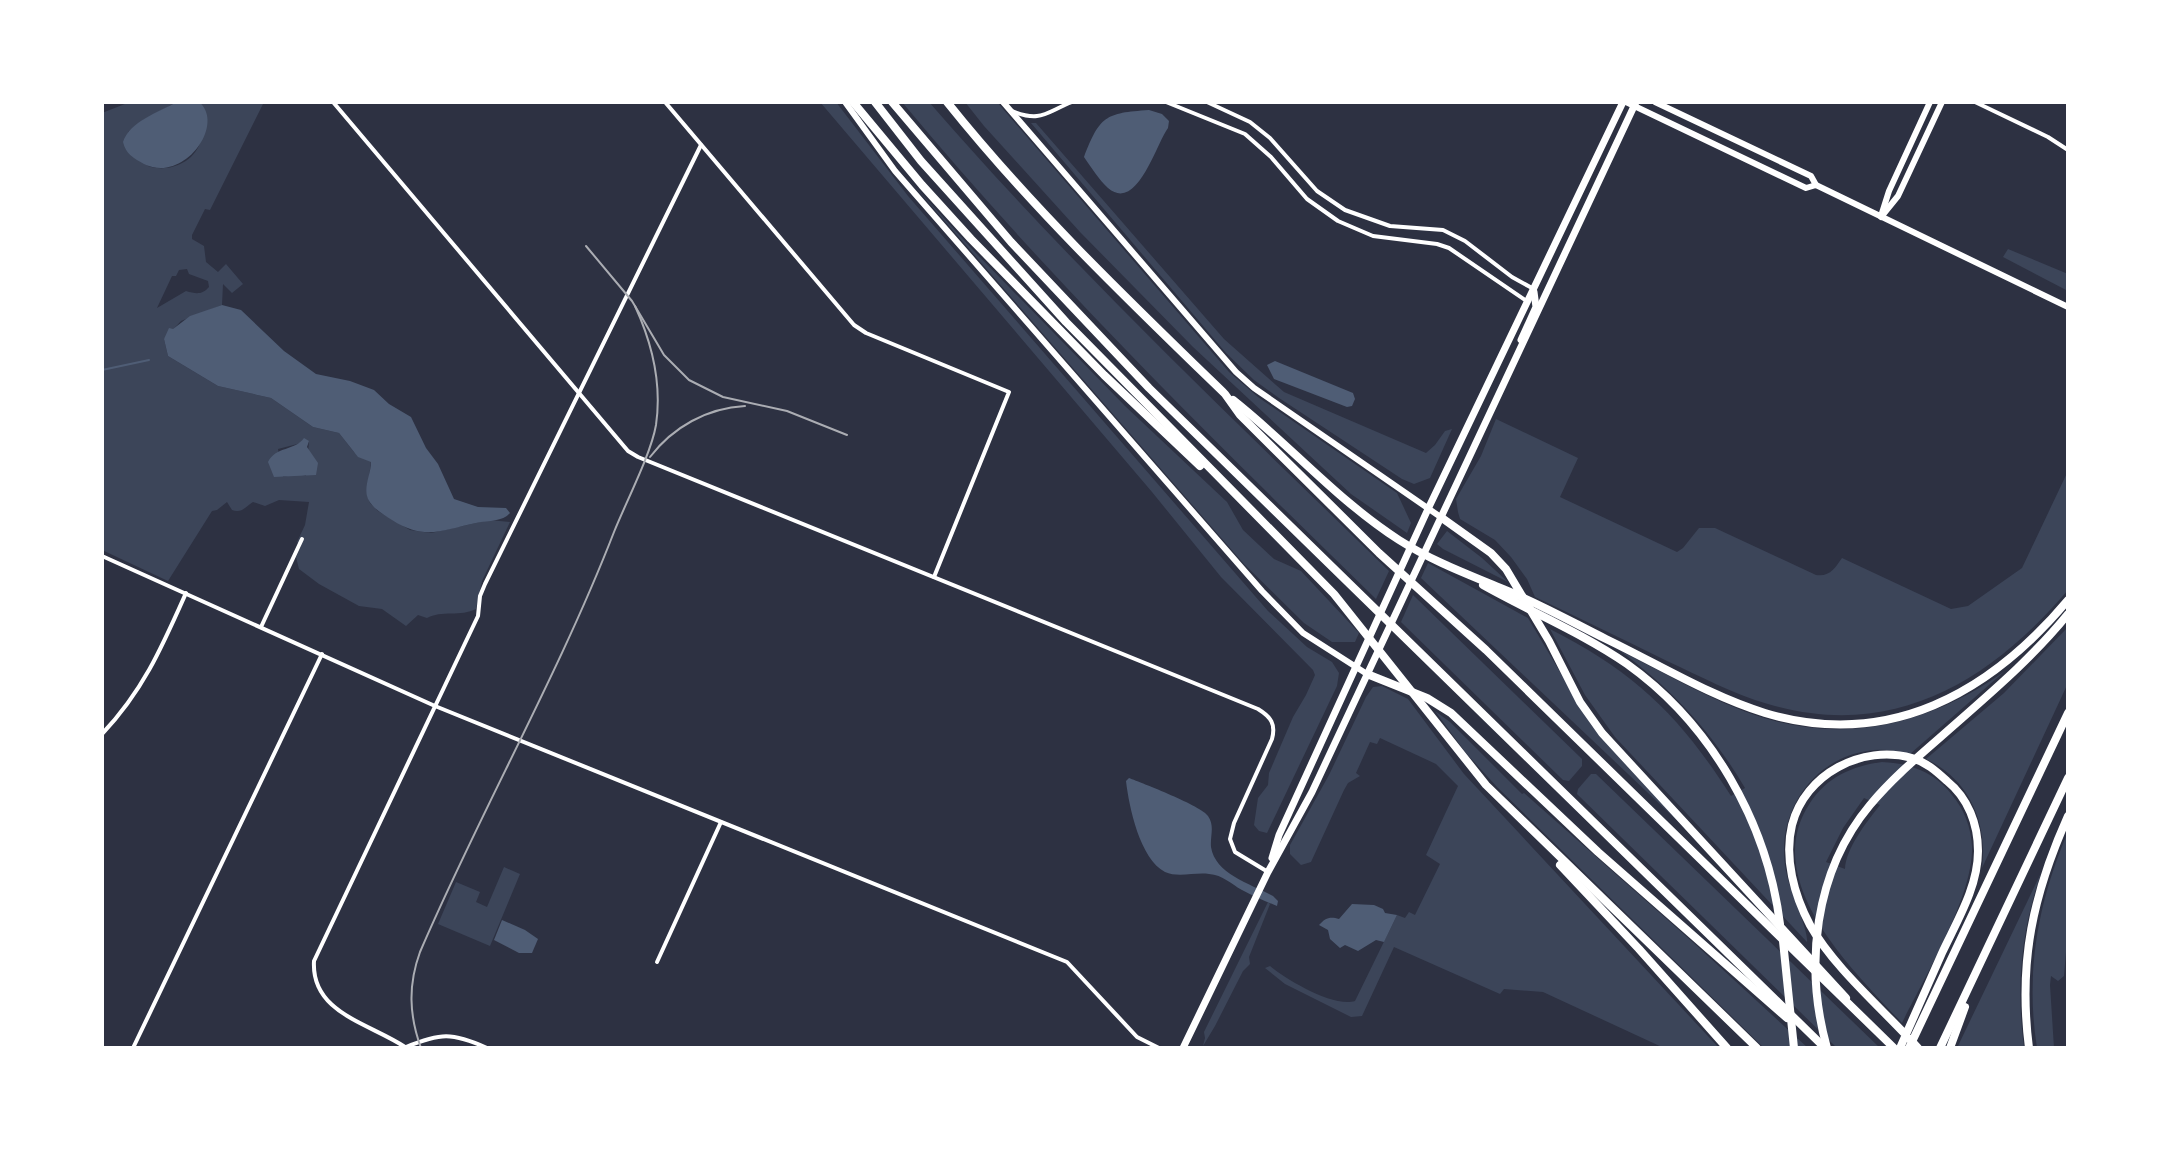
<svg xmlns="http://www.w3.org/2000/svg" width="2170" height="1150" font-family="Poppins,sans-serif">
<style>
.green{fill:#3c4559;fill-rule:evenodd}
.water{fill:#4f5d75}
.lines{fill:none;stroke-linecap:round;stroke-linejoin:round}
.stream{stroke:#4f5d75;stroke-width:2}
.minor{stroke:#fff;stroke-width:4}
.secondary{stroke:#fff;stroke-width:6}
.primary{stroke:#fff;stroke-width:7}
.motorway{stroke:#fff;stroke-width:8}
.rail{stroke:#abadb3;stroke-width:2}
</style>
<rect width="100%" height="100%" fill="#2d3142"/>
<g class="green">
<path d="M130 102H177L143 120 128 132 148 166C168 173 195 163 201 140 204 131 202 110 199 102H264L210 210 205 209 192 235V239L204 246 206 262 218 272 226 264 243 284 232 293 223 284 222 305 181 321 164 339 168 356 218 386 271 398 313 427 339 433 354 452 371 461 367 495 370 503 378 511 410 530 431 533 489 520 510 522 482 581 476 609C461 617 441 610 427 618L418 615 406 626 382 609 359 606 319 584 299 569 296 557 301 546 297 542 305 525 309 502 279 500 265 506 253 502C246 506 242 514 232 510L227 502 217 510 212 511 168 581 102 550V113ZM187 269 189 274 208 281 209 287C202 295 196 294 186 291L157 308 172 276H176L179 270ZM309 441 306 476 298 474 283 477 278 449Z"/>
<path d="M820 102H836L908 196 1268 611 1307 647 1332 662 1339 673 1337 686 1267 833 1259 831 1254 825 1258 798 1268 785 1269 773 1293 717 1306 695 1315 675 1313 670 1221 577 1152 492Z"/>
<path d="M902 102H929C1073 268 1232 418 1389 571L1376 599C1212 439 1049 279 902 102Z"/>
<path d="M965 102H997L1229 372 1258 397 1397 493 1411 523 1407 533 1351 494 1193 347 1080 232 984 126Z"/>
<path d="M1031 123H1036L1224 339 1284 392 1426 453 1435 445 1445 431 1452 429 1430 478 1414 484 1402 479 1279 398 1254 380 1226 353Z"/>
<path d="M908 179 974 251 1125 406 1227 502 1243 530 1274 559 1301 571 1359 633 1355 642H1332L1304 623 1244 564Z"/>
<path d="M2008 249 2068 274V291L2003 257Z"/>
<path d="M1496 419 1578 458 1560 497 1677 552 1683 548 1699 528H1715L1816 575C1830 577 1835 568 1842 558L1951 609 1968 606 2022 568 2068 471V590C1990 682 1892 741 1768 704 1733 694 1700 676 1667 661 1623 639 1579 618 1535 597L1527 579 1511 557 1495 540 1460 519 1458 512 1456 499 1481 456Z"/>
<path d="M1447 531 1482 558 1508 582 1443 549 1437 544Z"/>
<path d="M1428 563 1528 618 1592 726 1684 827 1421 578Z"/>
<path d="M1413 595 1582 759V766L1569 781 1563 780 1401 622Z"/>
<path d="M2068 627V683L1982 868C1988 823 1969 779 1926 759L2004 693Z"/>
<path d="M1550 629C1635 672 1680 716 1731 796L1745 788C1712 732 1672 689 1620 651 1670 675 1721 707 1775 721 1857 743 1938 719 2005 671L1910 754C1896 751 1882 748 1867 751 1810 760 1775 816 1786 871 1789 889 1809 931 1807 942L1615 737 1585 695Z"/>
<path d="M1382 686 1408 699 1464 774 1719 1048H1664L1543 992 1504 989 1500 994 1394 947 1362 1016 1351 1017 1285 984 1265 968 1270 966C1287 980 1334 1008 1355 1001L1397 915 1405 918 1409 912 1415 915 1440 864 1426 855 1458 786 1436 764 1380 738 1377 744 1370 742 1356 773 1360 776 1348 783 1344 790 1311 862 1301 865 1290 854V845L1329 775 1366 697 1373 687Z"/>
<path d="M1435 711 1450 722 1522 794 1524 793 1696 945 1808 1048H1764L1497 787 1466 753Z"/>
<path d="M1882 762C1909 763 1935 772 1952 795 1964 809 1971 827 1972 846 1974 895 1924 978 1902 1023 1854 971 1758 881 1810 803 1827 777 1852 766 1882 762ZM1864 798 1880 805C1866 823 1846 848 1845 869L1826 862 1843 828Z"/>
<path d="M1591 774H1596L1880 1048H1837L1577 794 1578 789Z"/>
<path d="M2068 832V928L2064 976 2058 981 2051 976 2050 985 2054 1048H2037C2025 973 2038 901 2068 832Z"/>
<path d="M504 867 520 874 490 946 438 924 456 882 480 892 476 902 487 907Z"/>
<path d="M2041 873C2021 931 2016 987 2024 1048H1957Z"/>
<path d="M1268 902 1270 904 1249 957 1250 964 1243 971 1215 1026 1203 1046 1205 1038 1204 1032Z"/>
</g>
<g class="water">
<path d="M177 102H199C226 124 184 184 144 164 133 158 126 154 123 142 130 121 159 112 177 102Z"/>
<path d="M1149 110 1162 114 1169 121 1168 128C1156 144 1137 213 1108 188 1099 180 1091 167 1084 157 1100 116 1105 113 1149 110Z"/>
<path d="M222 305 241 310 284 351 316 374 350 381 374 390 389 404 411 417 426 448 438 464 454 499 478 507 506 508 510 513C502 522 490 520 476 523 442 530 425 541 392 520 383 514 373 509 368 499 363 487 371 474 371 462L358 457 339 433 313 427 271 398 218 386 168 356 164 339 169 328 173 329 190 316Z"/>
<path d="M1275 361 1353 393 1355 399 1352 406 1347 407 1274 379 1267 365Z"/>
<path d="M304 438 309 441 307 447 318 463 316 475 274 477 268 462C276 446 295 451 304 438Z"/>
<path d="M1129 778C1142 783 1202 806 1208 816 1215 826 1210 836 1211 847 1215 874 1251 884 1273 896L1278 901 1277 906C1265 901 1253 896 1242 890 1231 884 1223 875 1209 874 1195 872 1178 878 1165 872 1140 859 1129 807 1126 781Z"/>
<path d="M1352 904 1374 905 1383 909 1385 913 1397 915 1384 942 1376 940 1358 951 1345 945 1340 948 1330 939 1328 930 1319 925C1325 918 1330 916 1339 919Z"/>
<path d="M502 920 525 930 538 939 532 953H519L494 940Z"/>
</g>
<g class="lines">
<path class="stream" d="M102 370 149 360"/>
<g class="minor">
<path d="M333 102 628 451 638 457 1258 709C1271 717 1276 724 1272 739L1234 823 1230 839 1235 852 1268 872"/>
<path d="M665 102 854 325 866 333 1009 392 934 577"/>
<path d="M1166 102 1245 134 1271 157 1307 199 1338 221 1373 236 1437 244 1449 248 1528 302"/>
<path d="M1207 102 1250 122 1270 138 1317 191 1345 210 1390 226 1443 230 1465 241 1512 277 1532 288"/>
<path d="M1975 102 2048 137 2068 150"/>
<path d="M1012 111C1041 123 1046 112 1072 102"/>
<path d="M102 556 435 706 1067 962 1137 1037 1159 1048"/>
<path d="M261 627 302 539"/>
<path d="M102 734C143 691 162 647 186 593"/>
<path d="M657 962 721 822"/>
<path d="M405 1047C369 1023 311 1013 314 961L478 616 480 596 485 584 701 145"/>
<path d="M406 1047C440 1033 452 1032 487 1048"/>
<path d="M133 1048 322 654"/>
</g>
<g class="secondary">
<path d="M845 102 895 171 1262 591 1303 633 1367 674"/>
<path d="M1003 102 1236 372 1254 388 1442 518"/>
<path d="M1626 102 1806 188 1816 185 2068 307"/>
<path d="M1655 102 1811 176 1816 185"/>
<path d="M1882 213 1889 191 1930 102"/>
<path d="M1881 217 1898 196 1942 102"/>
</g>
<g class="primary">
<path d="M1521 340 1536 307 1534 292"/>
<path d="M1272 858 1279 835 1428 509 1623 102"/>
<path d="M1183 1048 1268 872 1312 792 1342 728 1636 102"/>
</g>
<g class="motorway">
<path d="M853 102 922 185 971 239 1104 375 1200 466"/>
<path d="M875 102 921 161 1066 322 1334 594 1486 785 1757 1048"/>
<path d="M892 102 1011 242 1149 388 1825 1048"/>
<path d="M947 102C1031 207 1128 300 1225 394L1240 415 1379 553 1486 650 1894 1048"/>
<path d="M1233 400C1290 445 1337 500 1399 540 1432 561 1467 574 1503 589 1538 603 1572 622 1606 639 1658 664 1710 696 1765 713 1889 750 1990 693 2068 600"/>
<path d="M1442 518 1491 553 1506 569 1549 641 1580 702 1602 733 1846 998"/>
<path d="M1483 585C1531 612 1582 633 1627 664 1711 724 1767 822 1780 924"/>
<path d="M1367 674 1427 698 1451 713 1598 852 1787 1018"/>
<path d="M1560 865 1639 949 1727 1048"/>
<path d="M1783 941 1794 1048"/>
<path d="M1827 1048C1804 966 1814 872 1870 805 1890 781 1913 761 1936 741 1982 700 2029 662 2068 614"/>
<path d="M1900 1048C1914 1016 1928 985 1942 953 1957 921 1978 887 1978 851 1978 824 1968 798 1947 781 1936 771 1926 762 1912 758 1862 744 1805 774 1792 825 1784 858 1794 895 1810 925 1834 968 1885 1011 1918 1048"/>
<path d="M1909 1048 2068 713"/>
<path d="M1940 1048 2068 778"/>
<path d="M1950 1048 1965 1007"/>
<path d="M2029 1048C2018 962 2033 894 2068 816"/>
</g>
<g class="rail">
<path d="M586 246 632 301 664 355 689 380 723 397 787 411 847 435"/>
<path d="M650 457C673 427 707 408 745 406"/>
<path d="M421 1048C409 1015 408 985 420 952 481 810 558 676 614 532 626 502 651 454 656 425 662 384 652 343 635 306"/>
</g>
</g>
<rect width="2170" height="1150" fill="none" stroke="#ffffff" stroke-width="208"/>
</svg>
